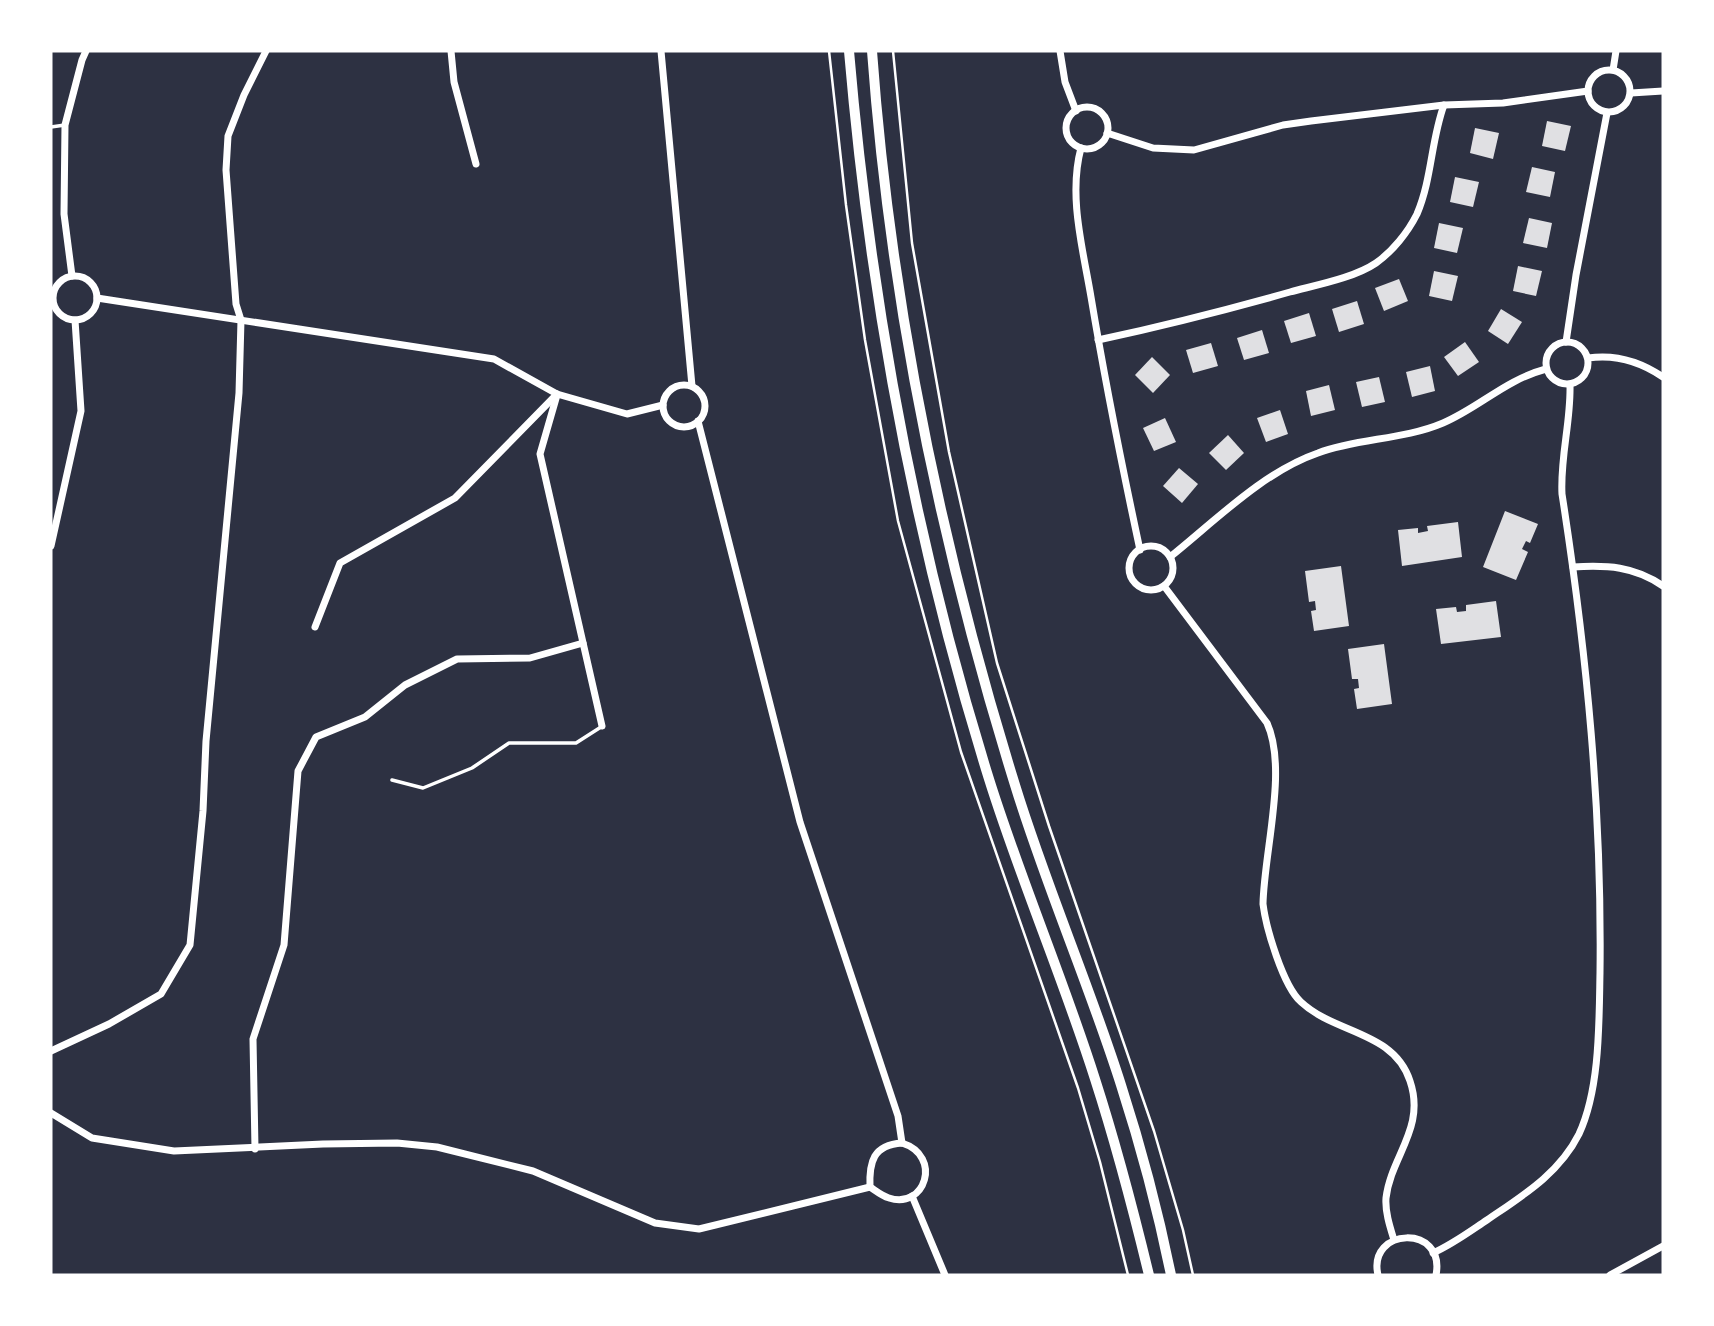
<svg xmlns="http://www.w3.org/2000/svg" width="1714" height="1326" font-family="'Noto Sans',sans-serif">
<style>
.building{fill:#e0e0e3}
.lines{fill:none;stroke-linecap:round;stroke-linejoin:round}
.path{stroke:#fff;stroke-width:2.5}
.service{stroke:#fff;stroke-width:3.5}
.minor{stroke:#fff;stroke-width:7}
.secondary{stroke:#fff;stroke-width:10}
</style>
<rect width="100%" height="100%" fill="#2d3142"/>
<g class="building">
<path d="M1547 121 1571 126 1565 151 1542 146Z"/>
<path d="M1475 128 1499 133 1493 159 1470 153Z"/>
<path d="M1532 167 1555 172 1550 197 1526 192Z"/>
<path d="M1455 177 1479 182 1473 207 1450 202Z"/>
<path d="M1529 218 1552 223 1547 248 1523 243Z"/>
<path d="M1439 223 1463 228 1457 253 1434 248Z"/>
<path d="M1518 266 1542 271 1536 296 1513 291Z"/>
<path d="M1434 271 1458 276 1452 301 1429 296Z"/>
<path d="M1399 279 1408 301 1384 311 1375 288Z"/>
<path d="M1357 301 1364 324 1339 332 1332 309Z"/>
<path d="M1501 309 1522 322 1508 344 1488 331Z"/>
<path d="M1309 313 1316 336 1291 343 1284 321Z"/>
<path d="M1262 330 1269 353 1244 360 1237 338Z"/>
<path d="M1465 342 1479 362 1458 376 1444 357Z"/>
<path d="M1211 343 1218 366 1193 373 1186 350Z"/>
<path d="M1152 357 1170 375 1153 393 1135 375Z"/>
<path d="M1430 366 1435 391 1412 397 1406 372Z"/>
<path d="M1379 377 1385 402 1362 407 1356 382Z"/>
<path d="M1329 385 1335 410 1311 416 1306 391Z"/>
<path d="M1280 410 1288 434 1266 442 1257 418Z"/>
<path d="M1165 418 1176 442 1154 451 1143 428Z"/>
<path d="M1228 435 1244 453 1226 470 1209 453Z"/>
<path d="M1179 468 1198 484 1182 503 1163 486Z"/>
<path d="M1505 511 1538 524 1530 543 1526 541 1522 549 1528 552 1516 580 1483 567Z"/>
<path d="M1458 522 1462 557 1402 566 1398 530 1418 528V533L1428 531 1427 526Z"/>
<path d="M1341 566 1349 626 1314 631 1311 611 1316 610 1315 601 1309 602 1305 571Z"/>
<path d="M1496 601 1501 637 1441 644 1436 609 1456 607 1457 612 1466 611V605Z"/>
<path d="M1384 644 1392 704 1357 709 1354 689 1359 688 1358 679H1352L1348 649Z"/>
</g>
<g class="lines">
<g class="path">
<path d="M829 51 846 205 865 340 898 521 961 752 1078 1088 1100 1162 1128 1275"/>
<path d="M893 51 912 243 949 452 997 663 1049 826 1154 1131 1183 1230 1193 1275"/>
</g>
<g class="service">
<path d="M51 127 65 125"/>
<path d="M392 780 423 788 472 768 509 743H576L601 727"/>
</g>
<g class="minor">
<path d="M451 51 454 82 476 164"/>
<path d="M661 51 692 386"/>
<path d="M1060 51 1065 82 1076 111"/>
<circle cx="1609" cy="91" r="21"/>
<path d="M1613 70 1616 51"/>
<path d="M1631 93 1663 91"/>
<circle cx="1087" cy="128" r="21"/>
<path d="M1107 133 1153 148 1194 150 1283 125 1311 121 1444 105 1503 103 1588 91"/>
<path d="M1081 148C1068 196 1083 249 1091 297 1105 381 1122 466 1140 550"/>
<circle cx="75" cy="298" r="22"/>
<path d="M72 276 64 214 65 125 82 60 86 51"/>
<path d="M97 298 494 359 557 394 627 414 663 405"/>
<path d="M1098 340C1163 326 1226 310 1290 292 1316 285 1354 278 1376 263 1393 251 1408 232 1417 214 1432 179 1431 140 1444 105"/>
<circle cx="1567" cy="363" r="21"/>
<path d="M1566 342 1576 275 1607 113"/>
<path d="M1588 358C1615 354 1641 362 1663 377"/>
<circle cx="684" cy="406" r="21"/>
<path d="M557 395 540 454 602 726"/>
<path d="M698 421 800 822 898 1116 902 1143"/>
<path d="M51 546 81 411 75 320"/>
<circle cx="1151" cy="568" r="22"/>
<path d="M1170 557C1215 521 1263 472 1318 453 1358 438 1403 440 1443 423 1480 407 1505 380 1546 369"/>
<path d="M1573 567C1607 565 1634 566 1663 586"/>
<path d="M1164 586 1267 723C1288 769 1264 852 1263 904 1266 928 1283 986 1301 1002 1335 1034 1394 1031 1410 1081 1426 1128 1391 1156 1386 1198 1385 1212 1390 1227 1394 1240"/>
<path d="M315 627 340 563 455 498 557 394"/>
<path d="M51 1051 109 1024 161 994 190 945 203 811 206 741 239 393 241 320 236 304 226 170 228 136 244 95 266 51"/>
<path d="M51 1113 92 1138 174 1151 323 1144 397 1143 437 1147 533 1171 655 1223 699 1229 870 1187"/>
<path d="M902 1143C943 1156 925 1210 889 1198 882 1196 876 1191 870 1187 869 1162 873 1145 902 1143Z"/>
<path d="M255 1149 253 1039 284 945 298 771 316 737 365 717 405 685 457 659 530 658 583 643"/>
<path d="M912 1196 945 1275"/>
<path d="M1433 1253C1453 1244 1469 1232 1487 1220 1522 1196 1559 1174 1579 1134 1600 1089 1599 1023 1600 973 1602 810 1587 655 1562 494 1560 457 1571 422 1570 385"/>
<path d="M1378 1275C1367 1227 1446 1224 1436 1275"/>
<path d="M1610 1275 1663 1246"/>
</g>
<g class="secondary">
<path d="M849 51C870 298 915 542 989 779 1021 881 1063 978 1095 1079 1116 1144 1133 1209 1149 1275"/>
<path d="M872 51C890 300 941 547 1015 785 1046 886 1089 984 1121 1085 1141 1147 1158 1211 1171 1275"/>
</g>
</g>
<rect width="1714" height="1326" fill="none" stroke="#ffffff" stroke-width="105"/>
</svg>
